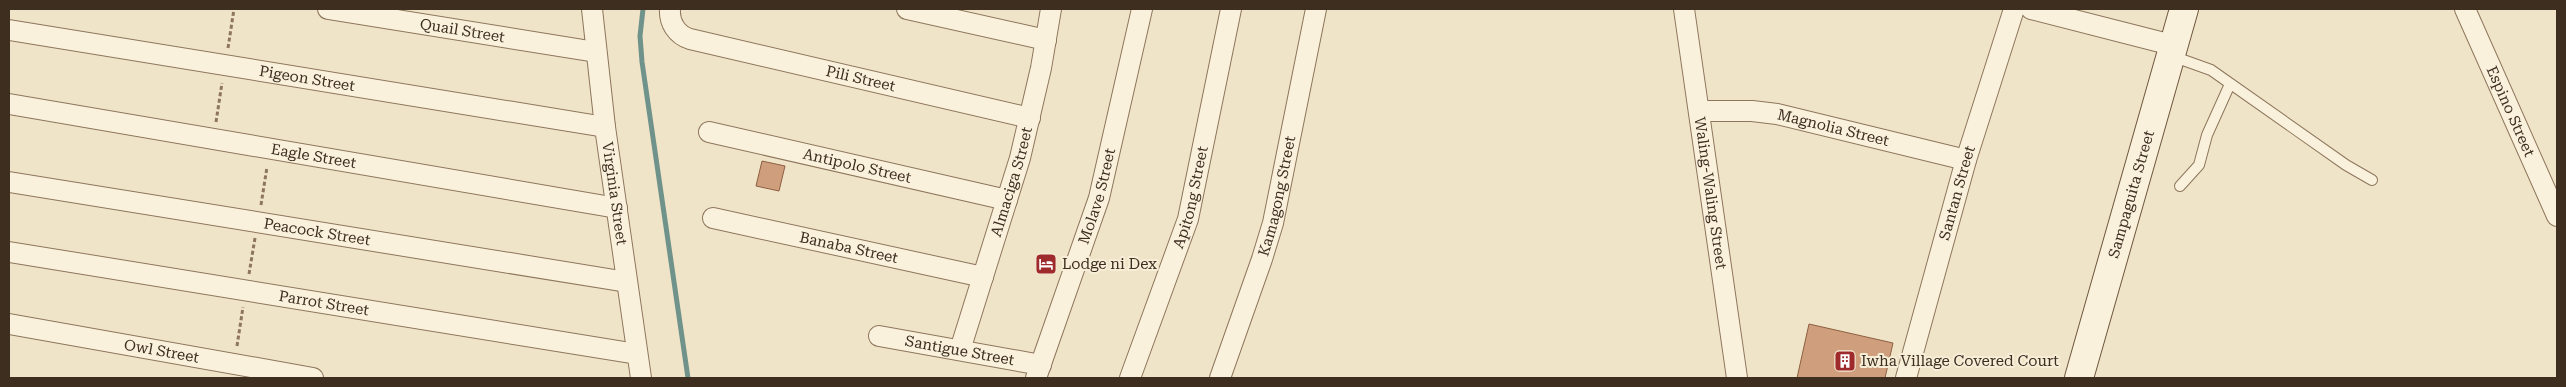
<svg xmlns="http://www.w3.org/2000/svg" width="2566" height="387" font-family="'Roboto Serif',serif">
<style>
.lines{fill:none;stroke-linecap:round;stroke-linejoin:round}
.stream{stroke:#6f938a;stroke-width:5}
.building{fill:#cf9f7d;stroke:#8d5f41}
.lane-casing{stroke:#8d765c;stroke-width:12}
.street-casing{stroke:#8d765c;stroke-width:22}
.secondary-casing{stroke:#6f573f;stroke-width:30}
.path{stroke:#8d765c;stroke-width:3;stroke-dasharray:4 2.5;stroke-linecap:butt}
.lane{stroke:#faf1dc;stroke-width:10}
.street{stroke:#faf1dc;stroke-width:20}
.secondary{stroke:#faf1dc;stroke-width:28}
.labels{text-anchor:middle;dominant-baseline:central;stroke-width:4;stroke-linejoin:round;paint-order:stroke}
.street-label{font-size:15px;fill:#3d2e20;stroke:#f7eed8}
.poi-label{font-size:15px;fill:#3d2e20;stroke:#f7eed8;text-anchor:start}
</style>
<rect width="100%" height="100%" fill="#f0e4c8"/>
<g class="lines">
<path class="stream" d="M643 9 640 36 642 62 688 378"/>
</g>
<g class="building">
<path d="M762 161 785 166 779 191 756 186Z"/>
<path d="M1809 324 1893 343 1885 378H1797Z"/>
</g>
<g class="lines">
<g class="lane-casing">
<g id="lane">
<path d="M2172 56 2211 70 2346 165 2372 180"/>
<path d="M2180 186 2199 165 2207 135 2230 84"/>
</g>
</g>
<g class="street-casing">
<g id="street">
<path id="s1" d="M328 9 596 52"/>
<path id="s2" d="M592 9 605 127 641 378"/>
<path id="s3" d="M670 9C669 23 677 35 690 39L1030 118"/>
<path d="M907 9 1046 40"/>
<path id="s4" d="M1684 9 1737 378"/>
<path d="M2031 9 2172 45"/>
<path id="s5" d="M2465 9 2557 216"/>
<path id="s6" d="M9 30 605 127"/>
<path id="s7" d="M9 104 617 208"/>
<path id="s8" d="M1699 111H1752L1777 114 1966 160"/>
<path id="s9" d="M709 132 1007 200"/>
<path id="s10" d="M9 182 627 282"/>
<path id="s11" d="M713 218 983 277"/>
<path id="s12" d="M9 252 637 354"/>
<path id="s13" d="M9 324 313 378"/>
<path id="s14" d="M879 336 1041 365"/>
<path id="s15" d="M960 350 1020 158 1041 68 1051 9"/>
<path id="s16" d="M1036 378 1099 198 1142 9"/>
<path id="s17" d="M1130 378 1188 219 1231 9"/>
<path id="s18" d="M1220 378 1262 259 1273 223 1316 9"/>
<path id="s19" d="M1906 378 1966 160 2014 9"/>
</g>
</g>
<g class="secondary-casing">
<g id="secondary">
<path id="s20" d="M2079 378 2184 9"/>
</g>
</g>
<g class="path">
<path d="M228 48 234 9"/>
<path d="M216 122 222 83"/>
<path d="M261 205 267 167"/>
<path d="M249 274 255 238"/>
<path d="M237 346 243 307"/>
</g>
<use href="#lane" class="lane"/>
<use href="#street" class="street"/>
<use href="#secondary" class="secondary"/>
</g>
<defs>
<g id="hotel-square" transform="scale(1.125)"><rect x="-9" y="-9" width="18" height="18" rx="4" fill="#9e2a2b" stroke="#f7eed8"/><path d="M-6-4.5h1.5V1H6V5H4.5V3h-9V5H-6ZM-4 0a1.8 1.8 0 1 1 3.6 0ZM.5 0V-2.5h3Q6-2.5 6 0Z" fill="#fff"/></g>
<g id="building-square" transform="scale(1.125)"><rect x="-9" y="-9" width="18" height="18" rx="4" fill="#9e2a2b" stroke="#f7eed8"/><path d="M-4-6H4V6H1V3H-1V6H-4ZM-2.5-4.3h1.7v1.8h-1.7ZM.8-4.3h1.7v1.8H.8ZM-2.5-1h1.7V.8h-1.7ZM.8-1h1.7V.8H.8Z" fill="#fff"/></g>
</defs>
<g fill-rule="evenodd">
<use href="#hotel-square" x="1046" y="264"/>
<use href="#building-square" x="1845" y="361"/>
</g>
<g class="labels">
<g class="street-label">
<text stroke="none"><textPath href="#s1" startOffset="136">Quail Street</textPath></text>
<text stroke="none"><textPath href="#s6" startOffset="302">Pigeon Street</textPath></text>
<text stroke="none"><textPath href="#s3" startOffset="214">Pili Street</textPath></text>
<text stroke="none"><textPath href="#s5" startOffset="112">Espino Street</textPath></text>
<text stroke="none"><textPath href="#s8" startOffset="136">Magnolia Street</textPath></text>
<text stroke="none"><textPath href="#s7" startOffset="309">Eagle Street</textPath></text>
<text stroke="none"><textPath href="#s9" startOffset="152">Antipolo Street</textPath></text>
<text stroke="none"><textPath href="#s15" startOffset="176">Almaciga Street</textPath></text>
<text stroke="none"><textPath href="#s19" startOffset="192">Santan Street</textPath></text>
<text stroke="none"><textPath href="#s20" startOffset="191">Sampaguita Street</textPath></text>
<text stroke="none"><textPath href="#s2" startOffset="186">Virginia Street</textPath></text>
<text stroke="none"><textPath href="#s4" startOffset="186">Waling-Waling Street</textPath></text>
<text stroke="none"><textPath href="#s16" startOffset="192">Molave Street</textPath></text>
<text stroke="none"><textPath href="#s17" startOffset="191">Apitong Street</textPath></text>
<text stroke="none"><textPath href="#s18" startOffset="191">Kamagong Street</textPath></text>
<text stroke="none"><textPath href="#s10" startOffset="312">Peacock Street</textPath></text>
<text stroke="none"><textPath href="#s11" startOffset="139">Banaba Street</textPath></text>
<text stroke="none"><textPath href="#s12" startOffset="319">Parrot Street</textPath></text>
<text stroke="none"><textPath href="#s14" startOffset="82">Santigue Street</textPath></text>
<text stroke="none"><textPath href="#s13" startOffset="155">Owl Street</textPath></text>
</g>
<g class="poi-label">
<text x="1062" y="264">Lodge ni Dex</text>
<text x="1861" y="361">Iwha Village Covered Court</text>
</g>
</g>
<rect width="2566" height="387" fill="none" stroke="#3d2e20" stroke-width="20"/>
</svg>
